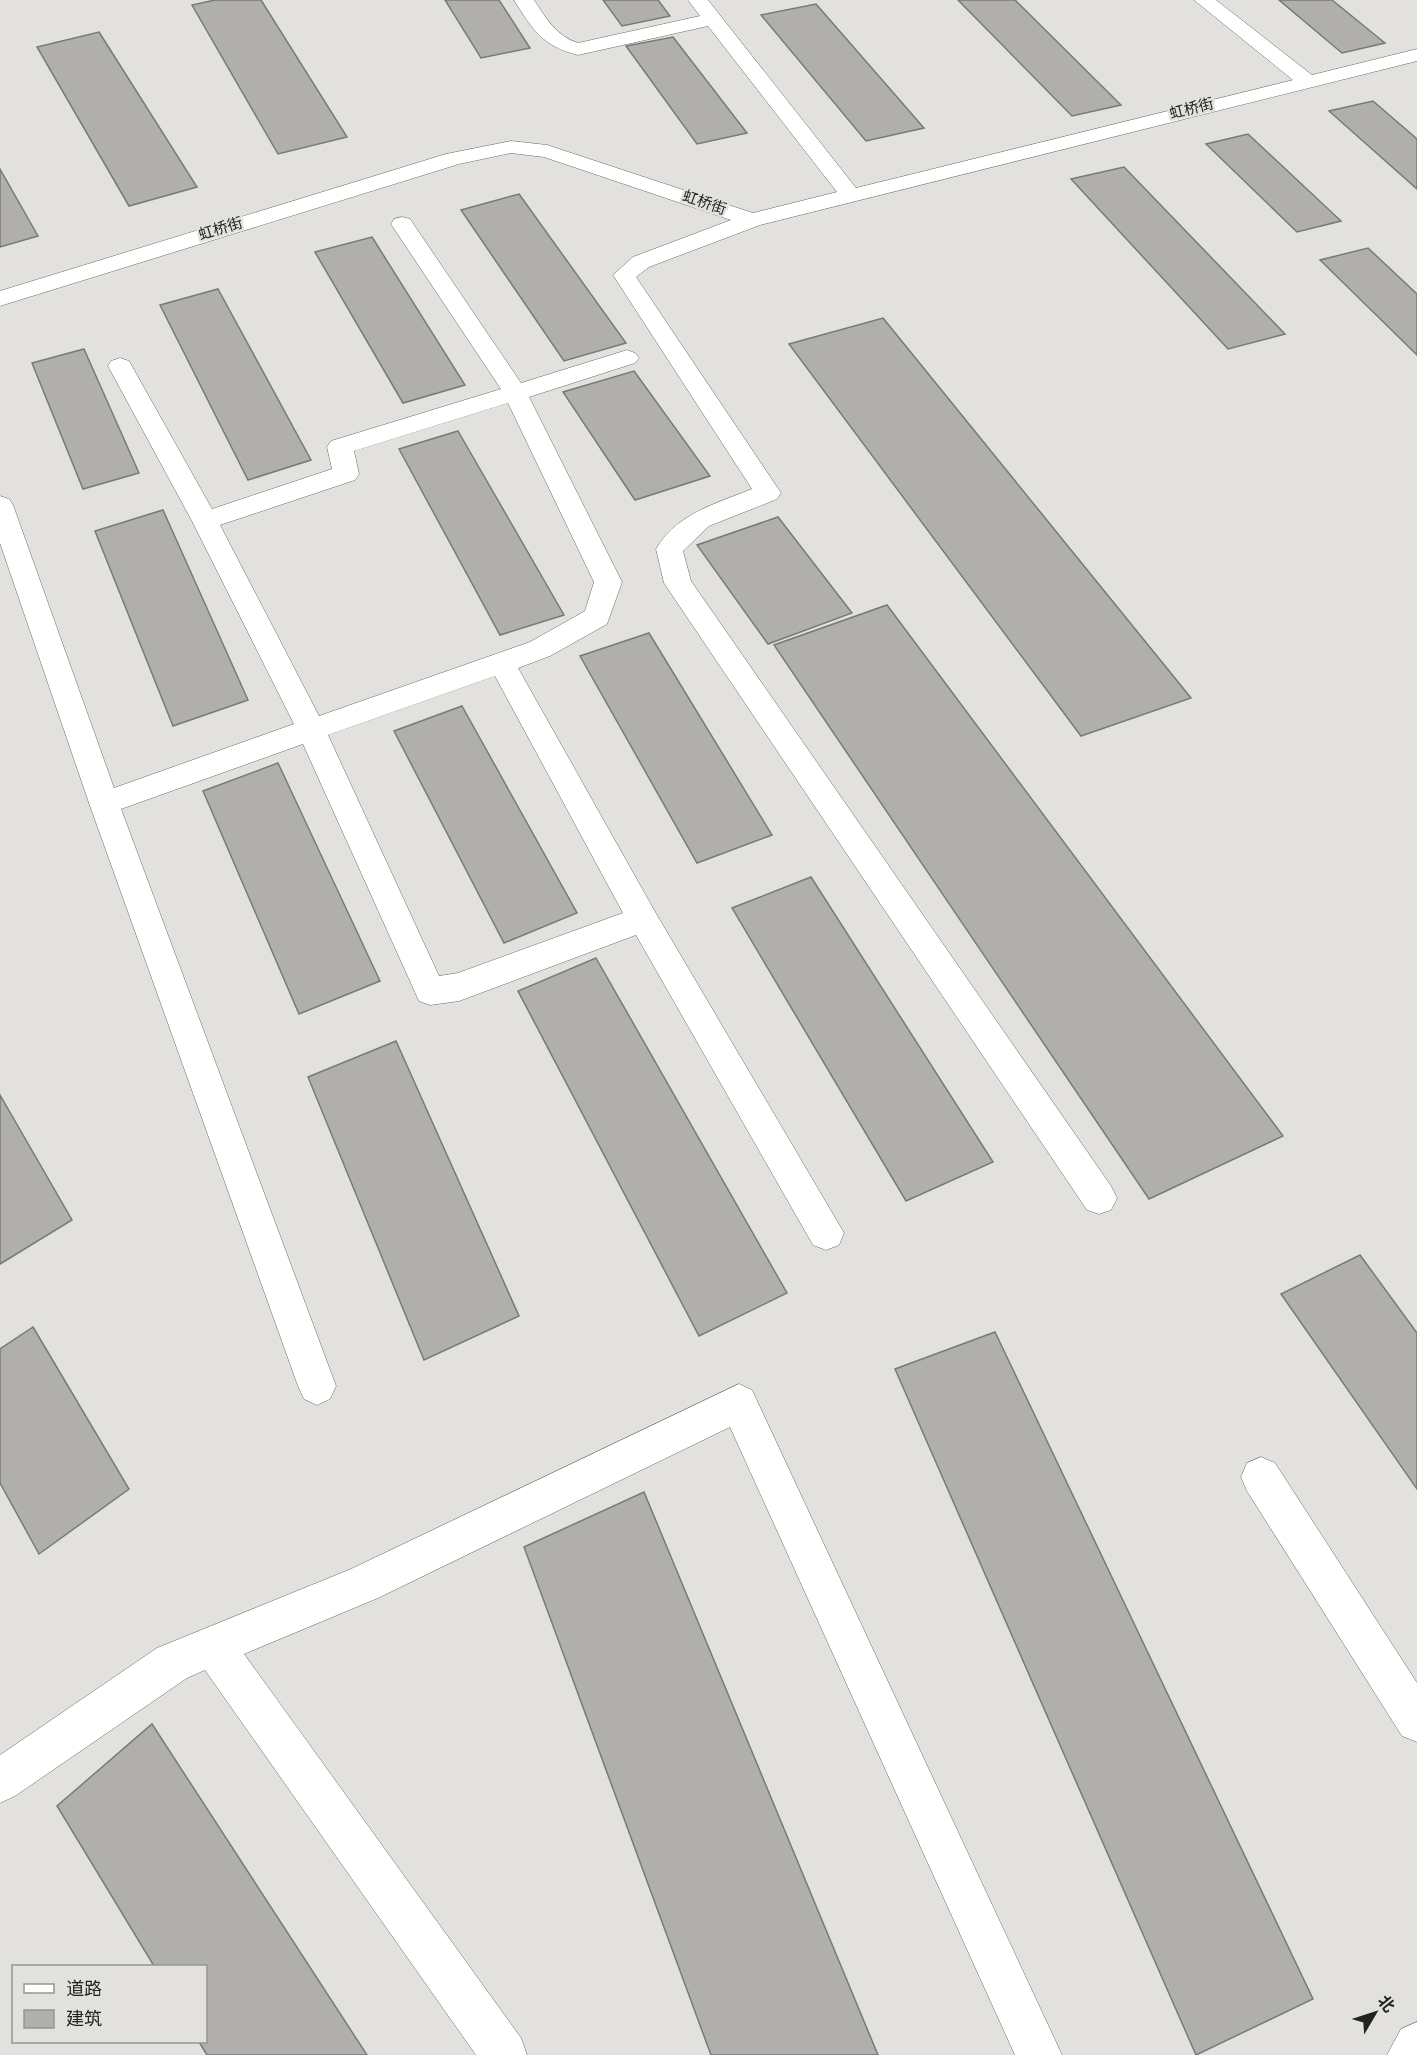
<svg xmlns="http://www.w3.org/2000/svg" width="1417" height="2055" font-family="Overpass,'Noto Sans SC',sans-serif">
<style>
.building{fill:#b0afac;stroke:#797976;stroke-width:1.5}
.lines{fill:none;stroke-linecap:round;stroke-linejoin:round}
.minor-casing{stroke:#696965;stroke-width:1}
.minor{fill:#fff;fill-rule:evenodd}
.labels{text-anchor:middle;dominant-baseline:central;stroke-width:5;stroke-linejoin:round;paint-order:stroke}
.far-street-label{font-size:15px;fill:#222221;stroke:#e2e1de}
</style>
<rect width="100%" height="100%" fill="#e2e1de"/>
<g class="building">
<path d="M215 0H261L347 137 278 154 192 5Z"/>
<path d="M445 0H499L530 48 481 58Z"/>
<path d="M603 0H658L670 16 622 26Z"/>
<path d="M958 0H1015L1121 105 1072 116Z"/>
<path d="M1279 0H1332L1385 43 1342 53Z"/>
<path d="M816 4 924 128 866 141 761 15Z"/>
<path d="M99 32 197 187 129 206 37 47Z"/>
<path d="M673 37 747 133 697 144 626 46Z"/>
<path d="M1373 101 1417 139V189L1329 111Z"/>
<path d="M1248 134 1341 221 1297 232 1206 144Z"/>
<path d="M1124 167 1285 334 1228 349 1071 179Z"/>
<path d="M0 169 38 236 0 247Z"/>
<path d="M519 194 626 343 564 361 461 210Z"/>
<path d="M372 237 465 385 403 403 315 252Z"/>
<path d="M1368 248 1417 294V355L1320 260Z"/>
<path d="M218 289 311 460 248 480 160 305Z"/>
<path d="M883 318 1191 698 1081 736 789 344Z"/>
<path d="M84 349 139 473 83 489 32 363Z"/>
<path d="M634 371 710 476 635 500 563 392Z"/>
<path d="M458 431 564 615 500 635 399 449Z"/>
<path d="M163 510 248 700 173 726 95 531Z"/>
<path d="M778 517 852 613 768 644 697 545Z"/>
<path d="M887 605 1283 1136 1149 1199 774 645Z"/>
<path d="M649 633 772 835 697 863 580 656Z"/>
<path d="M462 706 577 913 504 943 394 731Z"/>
<path d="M278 763 380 981 299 1014 203 791Z"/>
<path d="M811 877 993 1162 906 1201 732 908Z"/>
<path d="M596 958 787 1293 699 1336 518 991Z"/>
<path d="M396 1041 519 1316 424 1360 308 1077Z"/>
<path d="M0 1095 72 1220 0 1264Z"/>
<path d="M1360 1255 1417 1333V1489L1281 1294Z"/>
<path d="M33 1327 129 1489 39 1554 0 1483V1349Z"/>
<path d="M995 1332 1313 1999 1196 2055 895 1369Z"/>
<path d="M644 1492 878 2055H711L524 1547Z"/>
<path d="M152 1724 367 2055H207L199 2042H206V1966H154L57 1806Z"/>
</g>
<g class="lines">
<g class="minor-casing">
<g id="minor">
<path d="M514 0H534C546 18 556 36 578 43L700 16 688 0H708L856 188 1293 80 1194 0H1216L1312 75 1417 49V61L760 225 649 267 636 277 781 493 777 499 709 526 683 551 691 581 1111 1186 1117 1198 1111 1210 1099 1214 1087 1210 664 583 656 549C676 514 717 503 752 489L613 275 633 257 731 220 544 157 511 153 459 164 0 306V291L446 154 511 141 547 145 753 213 837 192 708 26 578 55C542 46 533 30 514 0Z"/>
<path d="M402 217 410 219 521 383 627 350 635 353 639 358 635 363 529 397 622 582 607 624 550 656 518 668 654 910 844 1233 839 1245 826 1250 813 1245 636 935 459 1001 430 1005 419 1001 303 744 121 809 336 1386 330 1399 317 1405 304 1399 298 1386 89 803 0 543V496L9 499 13 505 114 788 294 724 192 521 108 366 111 361 120 358 129 361 212 509 332 469 327 447 331 441 501 389 391 224 394 219ZM508 403 594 582 585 611 530 642 319 716 220 525 355 480 359 474 354 451ZM495 676 623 913 458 973 439 976 328 735Z"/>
<path d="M739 1384 752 1390 1062 2055H1015L730 1427 378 1598 244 1654 521 2038 527 2055H476L205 1670 187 1678 15 1796 0 1803V1755L157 1648 351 1569Z"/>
<path d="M1261 1457 1275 1463 1417 1683V1742L1402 1736 1247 1491 1241 1477 1247 1463Z"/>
<path d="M1417 2022V2055H1387L1401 2029Z"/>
</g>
</g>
<use href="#minor" class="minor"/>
</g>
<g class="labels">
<g class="far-street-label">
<text transform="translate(1192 110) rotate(-14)">虹桥街</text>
<text transform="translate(704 204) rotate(19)">虹桥街</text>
<text transform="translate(221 230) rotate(-17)">虹桥街</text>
</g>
</g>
<rect x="12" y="1965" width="195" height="78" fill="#e2e1de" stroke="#959592" stroke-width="1.5"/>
<rect x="24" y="1984" width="30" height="9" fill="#ffffff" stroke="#959592" stroke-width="1.5"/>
<text x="66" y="1995" font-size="18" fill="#222221">道路</text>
<rect x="24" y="2010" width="30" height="18" fill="#b0afac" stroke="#959592" stroke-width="1.5"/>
<text x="66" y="2025" font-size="18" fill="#222221">建筑</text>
<g transform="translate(1375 2013) rotate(51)" stroke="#e2e1de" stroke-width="4.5" paint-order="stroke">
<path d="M0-4.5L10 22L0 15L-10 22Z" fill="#222221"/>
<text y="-9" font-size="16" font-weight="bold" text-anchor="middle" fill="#222221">北</text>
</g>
</svg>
